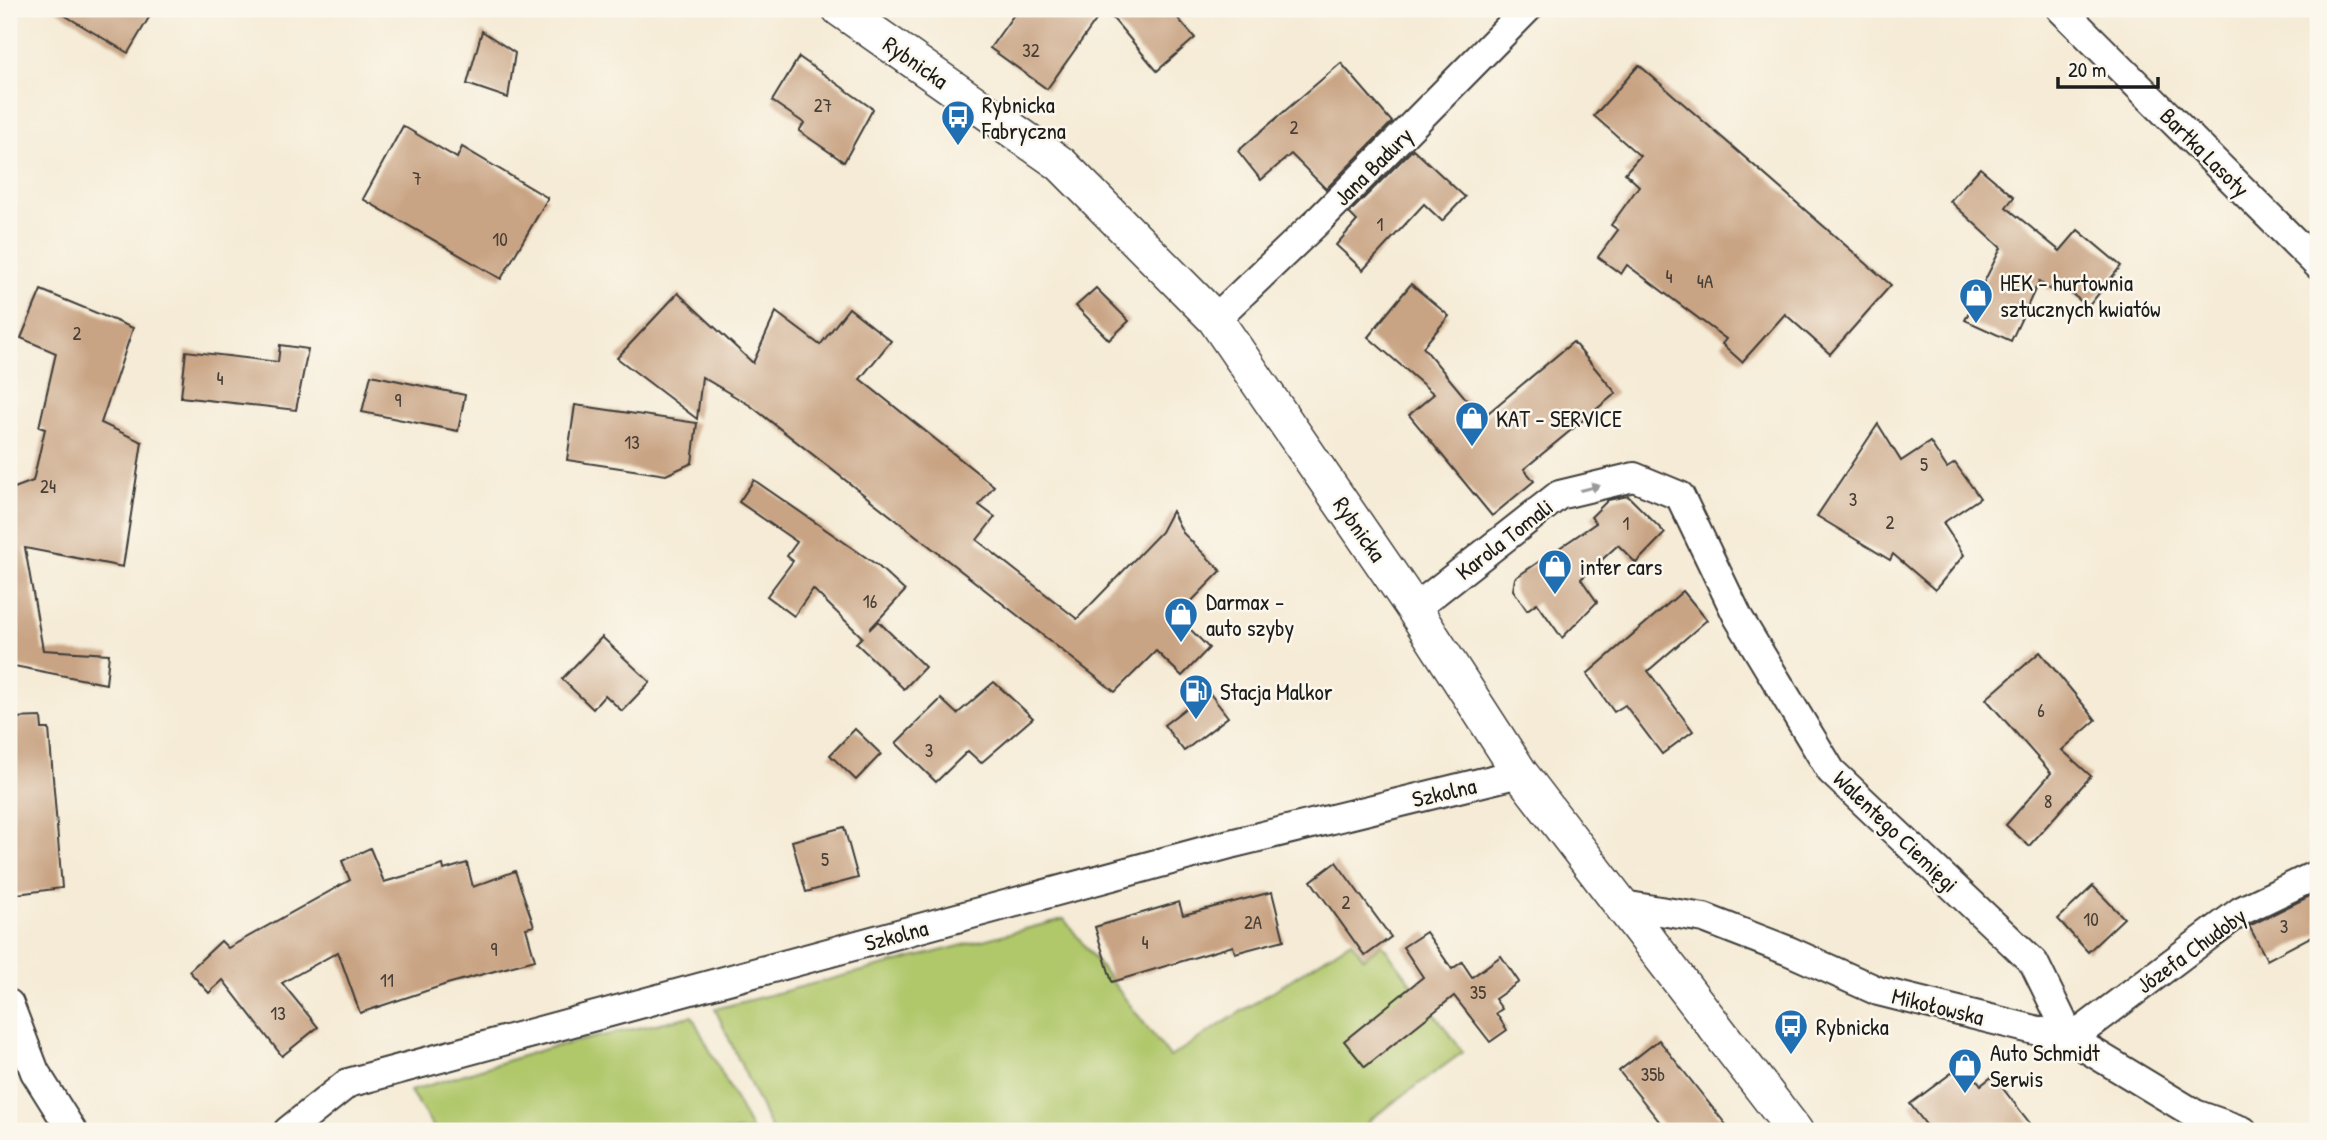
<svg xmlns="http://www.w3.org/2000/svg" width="2327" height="1140" font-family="'Patrick Hand',sans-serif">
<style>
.green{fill:#b0c76b;stroke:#667244;stroke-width:2}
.building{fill:#c9a484}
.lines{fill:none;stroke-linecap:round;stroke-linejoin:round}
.minor-casing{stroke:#3d3b38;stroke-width:32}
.tertiary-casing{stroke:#3d3b38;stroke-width:38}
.minor{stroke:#fff;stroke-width:28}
.tertiary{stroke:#fff;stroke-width:35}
.oneway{fill:#999}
.labels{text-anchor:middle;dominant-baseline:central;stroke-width:5;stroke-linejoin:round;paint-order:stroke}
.number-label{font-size:19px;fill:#473e36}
.street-label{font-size:23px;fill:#1c1c1c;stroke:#fbf7ec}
.poi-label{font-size:23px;fill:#1c1c1c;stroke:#fbf7ec;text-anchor:start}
</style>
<rect width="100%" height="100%" fill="#fbf7ec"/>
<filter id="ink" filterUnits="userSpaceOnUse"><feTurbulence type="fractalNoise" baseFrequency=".0143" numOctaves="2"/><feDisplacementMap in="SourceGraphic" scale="14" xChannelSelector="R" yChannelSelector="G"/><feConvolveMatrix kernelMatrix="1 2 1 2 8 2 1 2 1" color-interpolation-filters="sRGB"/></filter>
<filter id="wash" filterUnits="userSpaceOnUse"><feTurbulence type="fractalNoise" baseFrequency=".00686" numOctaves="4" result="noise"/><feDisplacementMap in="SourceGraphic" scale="28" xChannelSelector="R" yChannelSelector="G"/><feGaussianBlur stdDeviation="1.57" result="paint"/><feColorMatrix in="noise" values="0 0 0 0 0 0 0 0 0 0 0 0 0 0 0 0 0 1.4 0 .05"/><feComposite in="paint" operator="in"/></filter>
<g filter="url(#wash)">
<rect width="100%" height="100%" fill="#f5ebd6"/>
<g class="green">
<path d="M1064 919 1170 1057 1351 941 1364 958 1382 944 1463 1052 1368 1121 1375 1131H772L715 1009Z"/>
<path d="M692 1016 752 1131H436L410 1091 548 1048Z"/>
</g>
<g id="blocks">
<g class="building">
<path d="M54 9H154L128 53Z"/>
<path d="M1018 9H1104L1047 89 990 48Z"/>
<path d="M1105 9H1170L1195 38 1157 71Z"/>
<path d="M482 31 515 53 508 98 467 84Z"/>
<path d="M799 57 873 109 844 162 799 131 804 123 772 101Z"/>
<path d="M1341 63 1392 122 1326 189 1291 154 1261 180 1238 151Z"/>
<path d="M1639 65 1891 285 1830 354 1785 314 1742 362 1722 344 1726 339 1627 265 1621 274 1598 257 1618 230 1611 225 1639 186 1625 173 1640 156 1594 116Z"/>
<path d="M403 126 457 158 462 147 548 198 501 279 363 199Z"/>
<path d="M1413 149 1465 197 1442 221 1424 204 1363 270 1336 245 1357 221 1349 213Z"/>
<path d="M1980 168 2014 197 2006 207 2060 251 2078 230 2121 266 2088 307 2055 280 2050 290 2039 281 2011 341 1965 320 2001 248 1950 201Z"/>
<path d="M1411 284 1449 316 1423 347 1482 418 1573 342 1616 393 1524 469 1534 481 1492 516 1409 415 1434 394 1368 337Z"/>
<path d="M1096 288 1129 321 1109 340 1076 306Z"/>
<path d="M41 290 133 328 101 423 142 442 123 567 25 548 43 650 109 654 106 684 9 665V490L33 481 45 429 39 427 56 353 21 338Z"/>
<path d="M678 293 753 363 776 312 820 345 849 308 891 341 860 379 994 486 979 505 995 517 977 540 1077 619 1161 532 1172 511 1183 533 1221 571 1177 616 1209 648 1182 676 1156 651 1115 692 751 406 702 377 697 419 617 358Z"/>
<path d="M280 345 308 349 296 410 181 397 186 351 278 362Z"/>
<path d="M371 375 465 395 458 431 362 412Z"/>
<path d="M575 405 697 423 692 463 666 475 567 460Z"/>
<path d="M1878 424 1901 461 1930 442 1947 468 1955 463 1980 498 1943 523 1964 555 1935 590 1893 554 1890 560 1817 516Z"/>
<path d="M754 480 877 565 905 591 869 630 878 621 925 667 904 689 856 643 862 637 813 589 794 616 767 596 793 561 787 556 797 542 739 502Z"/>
<path d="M1628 496 1665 533 1636 563 1618 545 1581 579 1597 602 1562 638 1537 603 1527 610 1513 590 1515 578 1596 523 1591 517 1608 500Z"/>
<path d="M1683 591 1707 620 1648 671 1693 731 1662 754 1625 705 1614 712 1587 674Z"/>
<path d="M602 637 650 682 622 711 605 695 593 709 562 679Z"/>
<path d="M2040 652 2096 720 2062 750 2091 776 2029 846 2006 825 2051 773 1986 699Z"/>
<path d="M994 682 1033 718 981 763 968 751 936 782 896 743 941 699 957 714Z"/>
<path d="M1208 691 1228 717 1184 751 1164 725Z"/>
<path d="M41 717 42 729H49L62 888 9 895V731H13L12 718Z"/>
<path d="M855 729 881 754 856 780 830 755Z"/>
<path d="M844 827 858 878 806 892 792 841Z"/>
<path d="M370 848 384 882 443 865 444 870 467 863 473 887 515 871 534 926 526 928 535 960 447 984 360 1013 338 952 282 983 318 1027 282 1056 223 980 209 993 189 971 221 941 228 948 350 880 342 861Z"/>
<path d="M1336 862 1391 937 1365 956 1311 881Z"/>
<path d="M2093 886 2124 918 2088 952 2058 919Z"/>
<path d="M1272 892 1284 940 1235 953 1233 946 1112 982 1095 927 1179 902 1183 915Z"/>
<path d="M2318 892V933L2267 960 2249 926Z"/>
<path d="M1426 932 1452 969 1462 962 1472 977 1501 956 1519 982 1495 999 1502 1009 1496 1013 1507 1030 1490 1042 1454 996 1365 1067 1344 1041 1423 977 1403 947Z"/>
<path d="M1659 1040 1704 1097 1731 1131H1667L1619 1071Z"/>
<path d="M1965 1063 1981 1085 1993 1076 2036 1131H1931L1910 1104Z"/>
</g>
</g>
</g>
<g filter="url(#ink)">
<use href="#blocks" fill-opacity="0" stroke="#3d3b38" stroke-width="2"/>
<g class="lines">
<g class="minor-casing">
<g id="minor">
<path d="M2061 9 2318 265"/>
<path d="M1215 319 1320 219 1527 9"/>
<path d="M1414 609 1559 495 1634 477 1680 496 1738 617 1831 771 2034 963 2071 1039 2241 911 2318 874"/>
<path d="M1623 905 1704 918 1789 951 1878 991 2071 1039 2195 1114 2243 1131"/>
<path d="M9 1004 35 1072 72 1131"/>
<path d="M288 1131 348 1083 1230 844 1520 773"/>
</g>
</g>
<g class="tertiary-casing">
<path id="tertiary" d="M840 9 1061 164 1215 319 1414 609 1520 773 1795 1131"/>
</g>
<use href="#minor" class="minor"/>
<use href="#tertiary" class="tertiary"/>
</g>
<defs><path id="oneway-solid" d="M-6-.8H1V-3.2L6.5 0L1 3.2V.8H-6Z" transform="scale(1.75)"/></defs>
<use class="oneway" href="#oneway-solid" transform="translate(1590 488) rotate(-14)"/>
</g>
<defs>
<g id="bus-pin" transform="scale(1.75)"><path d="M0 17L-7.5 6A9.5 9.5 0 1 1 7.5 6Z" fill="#1f6fb2" stroke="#fbf7ec"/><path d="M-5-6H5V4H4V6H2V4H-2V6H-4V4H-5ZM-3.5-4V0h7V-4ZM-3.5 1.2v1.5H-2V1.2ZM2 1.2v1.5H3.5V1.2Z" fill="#fff"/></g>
<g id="shop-pin" transform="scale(1.75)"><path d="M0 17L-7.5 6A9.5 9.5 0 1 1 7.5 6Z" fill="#1f6fb2" stroke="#fbf7ec"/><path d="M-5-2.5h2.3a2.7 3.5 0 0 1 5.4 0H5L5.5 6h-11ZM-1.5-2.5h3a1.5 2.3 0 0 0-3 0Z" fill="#fff"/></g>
<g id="fuel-pin" transform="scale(1.75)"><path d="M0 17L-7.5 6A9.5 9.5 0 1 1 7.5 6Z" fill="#1f6fb2" stroke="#fbf7ec"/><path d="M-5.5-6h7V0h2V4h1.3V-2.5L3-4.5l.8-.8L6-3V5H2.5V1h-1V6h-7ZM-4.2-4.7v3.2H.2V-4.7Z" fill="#fff"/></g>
</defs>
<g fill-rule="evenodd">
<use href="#bus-pin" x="958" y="117"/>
<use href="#shop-pin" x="1976" y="295"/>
<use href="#shop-pin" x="1472" y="418"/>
<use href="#shop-pin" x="1555" y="566"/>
<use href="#shop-pin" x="1181" y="614"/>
<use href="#fuel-pin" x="1196" y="691"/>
<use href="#bus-pin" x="1791" y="1026"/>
<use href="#shop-pin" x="1965" y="1065"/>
</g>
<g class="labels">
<g class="number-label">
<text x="1031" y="50">32</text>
<text x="823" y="105">27</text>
<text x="1294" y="127">2</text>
<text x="417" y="178">7</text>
<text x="1380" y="224">1</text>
<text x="500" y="239">10</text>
<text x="1669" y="276">4</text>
<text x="1705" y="281">4A</text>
<text x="77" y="333">2</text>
<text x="220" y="378">4</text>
<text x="398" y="400">9</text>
<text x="632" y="442">13</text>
<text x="1924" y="464">5</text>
<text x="48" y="486">24</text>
<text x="1853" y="499">3</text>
<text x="1890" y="522">2</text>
<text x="1626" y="523">1</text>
<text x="870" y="601">16</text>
<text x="2041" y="710">6</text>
<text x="929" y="750">3</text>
<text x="2048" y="801">8</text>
<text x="825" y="859">5</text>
<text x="1346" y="902">2</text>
<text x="2091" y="919">10</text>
<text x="1253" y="922">2A</text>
<text x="2284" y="926">3</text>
<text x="1145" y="942">4</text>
<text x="494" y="949">9</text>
<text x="387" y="980">11</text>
<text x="1478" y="992">35</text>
<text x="278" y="1013">13</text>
<text x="1653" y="1074">35b</text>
</g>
<g class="street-label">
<text transform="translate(916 62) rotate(35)">Rybnicka</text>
<text transform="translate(2205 152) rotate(45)">Bartka Lasoty</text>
<text transform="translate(1373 166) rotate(-45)">Jana Badury</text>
<text transform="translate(1360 529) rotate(55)">Rybnicka</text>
<text transform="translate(1504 539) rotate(-38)">Karola Tomali</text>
<text transform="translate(1444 792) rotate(-13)">Szkolna</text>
<text transform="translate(1896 831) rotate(44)">Walentego Ciemięgi</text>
<text transform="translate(896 935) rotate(-15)">Szkolna</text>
<text transform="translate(2191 950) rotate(-36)">Józefa Chudoby</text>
<text transform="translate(1938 1006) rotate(14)">Mikołowska</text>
</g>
<g class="poi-label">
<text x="982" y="104">Rybnicka<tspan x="982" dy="26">Fabryczna</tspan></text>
<text x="2000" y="282">HEK - hurtownia<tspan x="2000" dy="26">sztucznych kwiatów</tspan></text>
<text x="1496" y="418">KAT - SERVICE</text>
<text x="1580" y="566">inter cars</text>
<text x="1206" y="601">Darmax -<tspan x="1206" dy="26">auto szyby</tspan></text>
<text x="1220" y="691">Stacja Malkor</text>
<text x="1816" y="1026">Rybnicka</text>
<text x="1990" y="1052">Auto Schmidt<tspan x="1990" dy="26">Serwis</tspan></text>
</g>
</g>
<rect width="2327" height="1140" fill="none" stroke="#fbf7ec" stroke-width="35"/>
<path d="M2058 77v10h100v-10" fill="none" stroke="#1c1c1c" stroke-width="3.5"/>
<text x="2068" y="77" font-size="21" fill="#1c1c1c" stroke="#fbf7ec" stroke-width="5" paint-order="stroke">20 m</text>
</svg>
